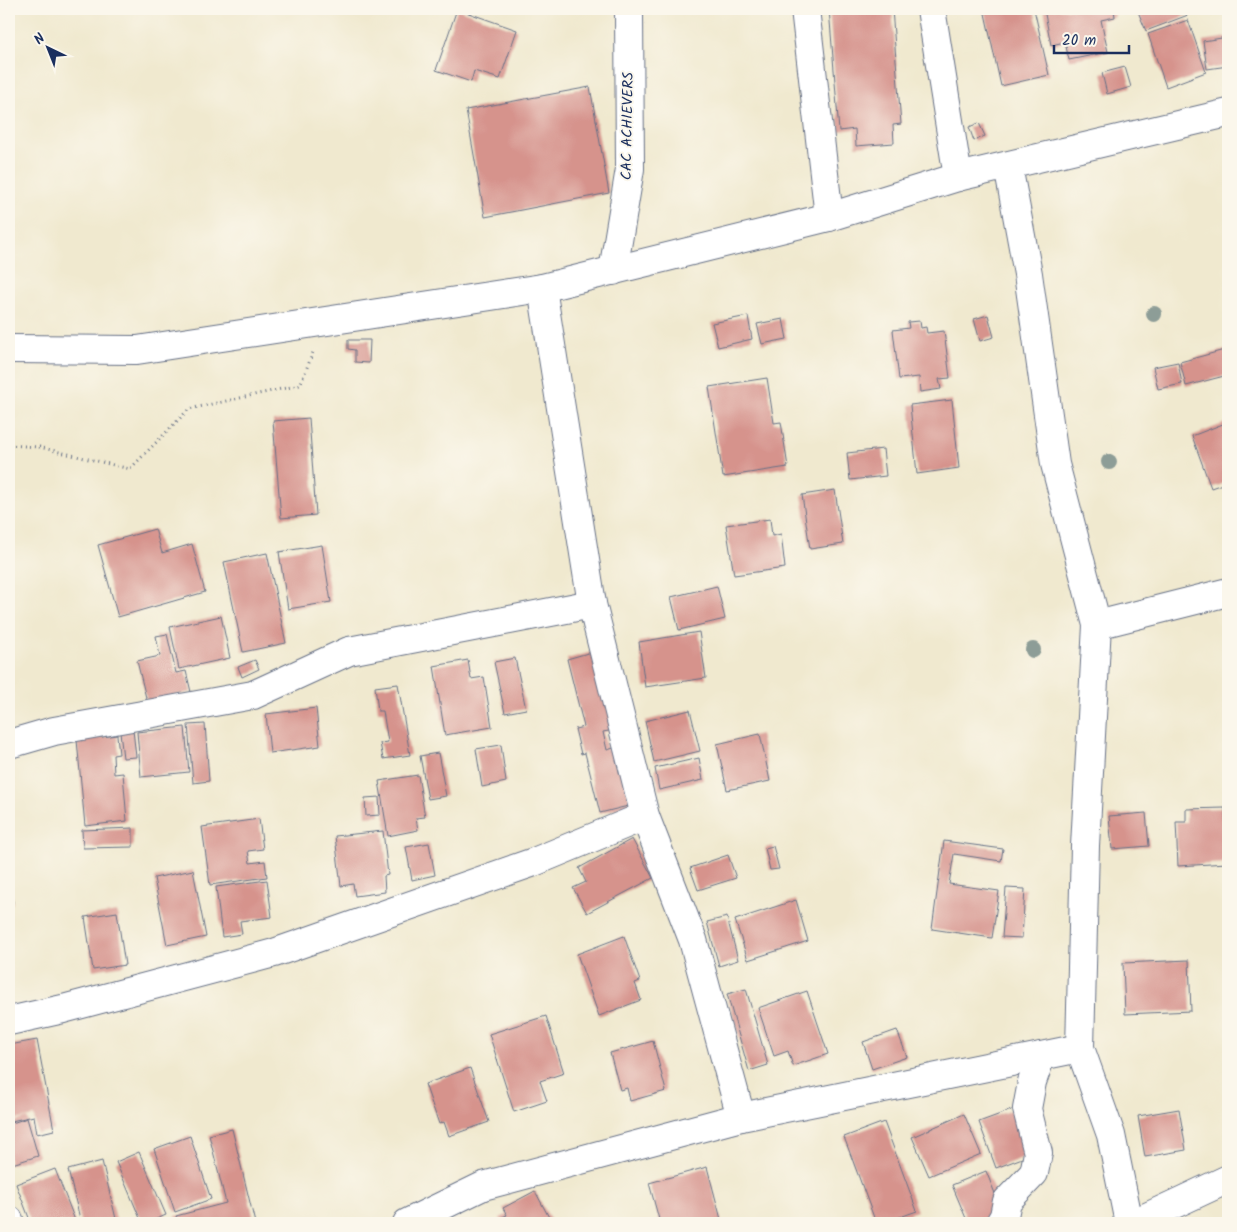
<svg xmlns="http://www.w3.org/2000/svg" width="1237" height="1232" font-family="Kalam,sans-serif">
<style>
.building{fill:#d6938c}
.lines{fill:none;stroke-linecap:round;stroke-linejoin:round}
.minor-casing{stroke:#667086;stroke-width:30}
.path{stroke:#667086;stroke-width:3;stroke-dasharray:1 4;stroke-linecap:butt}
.minor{stroke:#fff;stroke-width:28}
.tree{fill:#8d9d97}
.labels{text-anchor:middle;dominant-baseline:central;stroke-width:4;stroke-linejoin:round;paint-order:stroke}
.street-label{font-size:15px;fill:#1b2f5e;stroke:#fbf7ec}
</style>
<rect width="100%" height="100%" fill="#fbf7ec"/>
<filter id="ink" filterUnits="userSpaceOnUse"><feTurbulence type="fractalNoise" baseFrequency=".02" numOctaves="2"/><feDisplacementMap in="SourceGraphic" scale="10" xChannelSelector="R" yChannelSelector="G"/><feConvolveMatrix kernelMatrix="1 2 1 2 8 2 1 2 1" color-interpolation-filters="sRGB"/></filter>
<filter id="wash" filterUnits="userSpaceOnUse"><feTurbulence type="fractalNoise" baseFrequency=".0096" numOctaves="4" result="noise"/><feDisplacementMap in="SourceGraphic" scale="20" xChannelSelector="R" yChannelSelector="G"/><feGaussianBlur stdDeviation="1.12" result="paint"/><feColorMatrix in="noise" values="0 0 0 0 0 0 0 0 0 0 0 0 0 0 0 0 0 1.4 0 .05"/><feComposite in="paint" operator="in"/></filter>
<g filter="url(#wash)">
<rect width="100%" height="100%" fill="#f0e9cf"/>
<g id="blocks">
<g class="building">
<path d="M457 9 517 30 500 79 474 71 471 82 436 70Z"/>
<path d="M829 9H892L901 124 893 125 894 143 856 146 855 129 839 131Z"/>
<path d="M984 9H1034L1049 75 1001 86Z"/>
<path d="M1044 9H1114L1115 17 1101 20 1108 52 1069 60 1065 42 1051 45Z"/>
<path d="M1137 9H1186L1188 15 1146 31Z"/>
<path d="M1188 20 1206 72 1166 87 1148 34Z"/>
<path d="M1228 37V66L1207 69 1203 41Z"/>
<path d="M1125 67 1131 87 1107 94 1102 73Z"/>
<path d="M590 87 609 193 485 217 466 110Z"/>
<path d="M979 123 985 136 974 141 969 127Z"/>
<path d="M988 315 994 337 980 341 974 319Z"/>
<path d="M748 316 752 339 718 347 712 323Z"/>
<path d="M783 319 787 339 762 344 757 324Z"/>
<path d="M920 321 921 328 926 327 927 333 944 331 950 378 939 379 941 389 920 392 919 377 899 379 893 330 909 328 908 322Z"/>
<path d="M348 340H370L369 363 355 362V350L348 349Z"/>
<path d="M1228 349V375L1186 386 1180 362Z"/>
<path d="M1178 362 1182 384 1158 389 1153 367Z"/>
<path d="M767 378 774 423 781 422 788 467 723 477 709 387Z"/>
<path d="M952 400 959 468 917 474 910 405Z"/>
<path d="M309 418 316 515 281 518 273 421Z"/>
<path d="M1228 422V482L1211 488 1192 436Z"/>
<path d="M883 449 886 476 850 480 847 453Z"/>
<path d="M835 490 843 544 810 549 802 495Z"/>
<path d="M770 519 772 536 781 534 785 568 734 575 726 525Z"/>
<path d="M155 529 162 553 192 544 205 592 118 617 98 545Z"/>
<path d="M322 545 331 602 288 609 279 552Z"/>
<path d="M267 553 286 643 243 652 224 562Z"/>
<path d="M717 586 725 619 679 630 671 597Z"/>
<path d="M221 616 230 658 179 669 170 627Z"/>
<path d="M699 632 706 678 645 687 639 642Z"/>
<path d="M167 634 176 673 186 671 191 692 147 702 137 661 160 656 156 636Z"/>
<path d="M595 651 614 730 603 732 607 750 617 747 632 805 600 813 585 753 581 754 575 729 584 727 567 659Z"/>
<path d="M515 658 526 709 505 713 494 662Z"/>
<path d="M255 660 259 669 242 677 238 667Z"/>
<path d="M468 660 471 679 484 677 492 727 445 735 434 666Z"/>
<path d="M398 684 410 755 383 759 380 743 388 742 383 711H378L375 687Z"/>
<path d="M316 708 320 746 270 753 266 714Z"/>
<path d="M690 710 700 751 654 762 645 721Z"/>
<path d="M205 724 209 781 193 783 188 725Z"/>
<path d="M185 727 189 772 141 777 137 732Z"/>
<path d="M133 730 136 757 123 758 120 732Z"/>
<path d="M760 734 770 781 727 790 717 744Z"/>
<path d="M117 735 119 754 113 755 114 774 123 773 127 821 85 826 77 740Z"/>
<path d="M501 745 506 782 482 787 476 749Z"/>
<path d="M438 753 446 796 428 799 420 756Z"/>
<path d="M699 758 703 780 659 790 655 768Z"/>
<path d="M418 775 425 817 416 818 418 830 388 836 379 781Z"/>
<path d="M379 797 380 815 366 816 365 798Z"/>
<path d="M1225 808 1227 863 1178 866 1176 822H1186V809Z"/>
<path d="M1146 813 1149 846 1112 849 1109 816Z"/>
<path d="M259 819 263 849 248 851 250 863 265 861 267 877 210 885 202 827Z"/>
<path d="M133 828V847L83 848 82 830Z"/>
<path d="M383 831 388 875 384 876 385 892 355 896 353 884 341 886 335 836Z"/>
<path d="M632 839 653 878 587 913 573 888 586 882 579 868Z"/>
<path d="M944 841 1003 849 1001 861 954 854 949 884 999 891 992 938 932 929Z"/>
<path d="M429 843 435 875 412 880 406 847Z"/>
<path d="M773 846 779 869 770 870 765 848Z"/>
<path d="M728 855 736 878 698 890 690 868Z"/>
<path d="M193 870 206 937 167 945 154 878Z"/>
<path d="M267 880 272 917 240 921 242 934 222 937 216 887Z"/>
<path d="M9 887H11L13 903 9 904Z"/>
<path d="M1006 888 1025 889 1022 938 1002 937Z"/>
<path d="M796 900 808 941 748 960 735 920Z"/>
<path d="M117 912 125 965 93 970 85 917Z"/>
<path d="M727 917 738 960 719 966 707 922Z"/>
<path d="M624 936 640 981 635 983 641 1000 599 1016 577 954Z"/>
<path d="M1189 960 1191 1011 1125 1014 1123 963Z"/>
<path d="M746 989 768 1065 749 1071 727 994Z"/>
<path d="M807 991 828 1054 793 1066 788 1051 774 1056 758 1008Z"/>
<path d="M546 1016 564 1073 540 1081 547 1101 514 1112 489 1034Z"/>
<path d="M897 1030 907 1057 872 1069 863 1042Z"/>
<path d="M37 1040 54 1130 37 1134 34 1116 11 1121 9 1111V1045Z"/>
<path d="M653 1041 666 1091 630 1101 627 1088 620 1090 610 1053Z"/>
<path d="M470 1068 489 1122 449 1136 444 1122 439 1124 425 1084Z"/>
<path d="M1014 1109 1030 1155 996 1168 979 1122Z"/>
<path d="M1179 1109 1186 1150 1145 1157 1138 1116Z"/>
<path d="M964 1114 981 1154 929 1176 912 1137Z"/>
<path d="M27 1118 38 1156 9 1165V1124Z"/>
<path d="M884 1122 917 1211 883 1223H876L844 1137Z"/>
<path d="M232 1129 255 1223H178L176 1216 226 1203 209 1135Z"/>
<path d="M190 1136 211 1199 175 1212 154 1149Z"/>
<path d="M139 1152 166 1215 147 1223H142L116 1162Z"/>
<path d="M102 1161 117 1223H81L68 1170Z"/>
<path d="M707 1167 722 1223H660L649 1183Z"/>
<path d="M55 1169 76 1223H31L16 1184Z"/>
<path d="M986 1171 1002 1211 972 1223H968L952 1185Z"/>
<path d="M535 1191 552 1223H503L500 1218 507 1215 503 1208Z"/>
</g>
</g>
</g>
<g filter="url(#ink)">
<use href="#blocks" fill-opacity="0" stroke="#667086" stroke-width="1"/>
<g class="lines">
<g class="minor-casing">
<g id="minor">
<path d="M805 9 829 217"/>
<path d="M931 9 958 177"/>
<path d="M613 271 630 169 629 9"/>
<path d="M542 288 592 604 645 816 693 940 741 1117"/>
<path d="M9 349 137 350 542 288 829 217 958 177 1228 113"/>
<path d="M1097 625 1228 592"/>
<path d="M9 744 54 731 253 695 349 651 592 604"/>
<path d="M9 1021 63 1009 274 953 534 862 645 816"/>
<path d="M1080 1048 1111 1135 1129 1223"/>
<path d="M9 1220 10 1223"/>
<path d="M407 1223 483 1186 741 1117 1080 1048 1085 846 1097 625 1055 464 1028 274 1008 166"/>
<path d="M1000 1223 1004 1216 1007 1201 1034 1173 1038 1153 1027 1109 1032 1082 1041 1056"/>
<path d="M1134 1223 1228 1179"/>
</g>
</g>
<path class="path" d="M9 445 39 447 130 469 189 409 300 385 314 350"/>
<use href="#minor" class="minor"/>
</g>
<g class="tree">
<circle cx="1154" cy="314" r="8"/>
<circle cx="1109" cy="462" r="8"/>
<circle cx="1033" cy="650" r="8"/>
</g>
</g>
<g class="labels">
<g class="street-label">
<text transform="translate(628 126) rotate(-89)">CAC ACHIEVERS</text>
</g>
</g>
<rect width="1237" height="1232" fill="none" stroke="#fbf7ec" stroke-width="30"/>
<g transform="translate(48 48) rotate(317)" stroke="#fbf7ec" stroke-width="4" paint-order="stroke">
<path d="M0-4L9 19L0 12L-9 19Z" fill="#1b2f5e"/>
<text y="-8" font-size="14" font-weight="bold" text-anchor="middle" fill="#1b2f5e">N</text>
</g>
<path d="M1054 45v8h75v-8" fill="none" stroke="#1b2f5e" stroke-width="2.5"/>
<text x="1062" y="45" font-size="15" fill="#1b2f5e" stroke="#fbf7ec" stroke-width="4" paint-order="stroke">20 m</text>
</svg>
